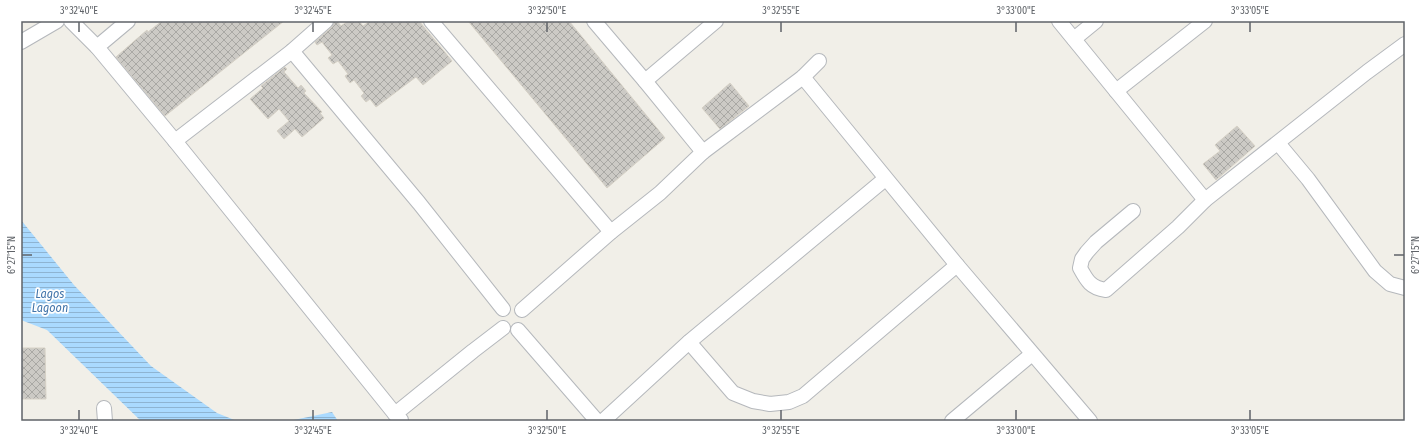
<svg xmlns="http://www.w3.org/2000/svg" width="1426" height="442" font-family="'Fira Sans Condensed',sans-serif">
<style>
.water{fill:url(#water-rules)}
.building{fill:url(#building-cross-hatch);stroke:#d6d1c6}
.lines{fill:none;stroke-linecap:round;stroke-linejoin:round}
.minor-casing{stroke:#b5b8bc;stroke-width:16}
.minor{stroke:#fff;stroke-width:14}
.ticks{fill:none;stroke:#5f6368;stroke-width:1.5}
.labels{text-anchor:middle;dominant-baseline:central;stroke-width:3.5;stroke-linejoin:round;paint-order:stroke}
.water-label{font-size:12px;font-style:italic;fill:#4174aa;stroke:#fff}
.neatline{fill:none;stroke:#5f6368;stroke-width:1.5}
.ticks-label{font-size:10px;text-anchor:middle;fill:#5f6368}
</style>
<defs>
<pattern id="water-rules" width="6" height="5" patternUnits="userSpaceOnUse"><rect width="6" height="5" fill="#aadaff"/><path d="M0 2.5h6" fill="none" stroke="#8eb4d2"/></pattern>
<pattern id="building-cross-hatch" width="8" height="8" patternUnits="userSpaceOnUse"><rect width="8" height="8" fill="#cccac5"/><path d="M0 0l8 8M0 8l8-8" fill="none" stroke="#a9a8a4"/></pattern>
</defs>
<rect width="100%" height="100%" fill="#f1efe8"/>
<g class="water">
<path d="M21 220 74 285 151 366 217 413 237 421H141L47 330 21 320Z"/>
<path d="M332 412 338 421H289Z"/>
</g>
<g class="building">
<path d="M162 21H284L165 116 116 57 147 30 148 32Z"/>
<path d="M334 21H337L341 26 348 21H359L363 26 370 21H419L452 61 423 85 416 77 376 107 370 99 366 102 361 96 364 93 354 80 350 83 345 76 348 74 338 61 333 64 328 58 332 55 322 42 317 45 315 42 332 27Z"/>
<path d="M468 21H569L665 138 607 188Z"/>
<path d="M285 67 287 69 284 72 298 88 301 85 306 91 304 93 322 112 320 113 324 118 302 137 295 129 284 139 277 131 289 121 279 109 268 119 250 99 263 88 261 86Z"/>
<path d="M730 83 749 106 720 129 702 108Z"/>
<path d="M1237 126 1255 146 1216 180 1203 164 1220 151 1215 145Z"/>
<path d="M21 348H45L46 399H21Z"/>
</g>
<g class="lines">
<g class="minor-casing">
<g id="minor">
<path d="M71 21 97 47"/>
<path d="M128 21 97 47 175 141 395 414"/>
<path d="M431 21 611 232"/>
<path d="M594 21 645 81 703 152"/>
<path d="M1059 21 1205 200"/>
<path d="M1074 39 1096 21"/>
<path d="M21 42 57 21"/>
<path d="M292 51 419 203 503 309"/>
<path d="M803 77 957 265 1090 421"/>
<path d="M645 81 716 21"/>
<path d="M1116 91 1205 21"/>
<path d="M175 141 292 51 326 21"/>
<path d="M1278 143 1308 179 1375 271 1390 284 1405 288"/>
<path d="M1133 211 1096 242 1087 252 1082 259 1080 268C1087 281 1091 288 1106 290L1178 227 1205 200 1367 72 1405 44"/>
<path d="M522 310 611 232 660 193 703 152 803 77 819 61"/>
<path d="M518 330 597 421"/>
<path d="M689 342 733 393 753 401 770 404 789 402 803 396 957 265"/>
<path d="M104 408 105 421"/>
<path d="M401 420 395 414 473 351 503 328"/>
<path d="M603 421 689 342 885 179"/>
<path d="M952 421 1032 354"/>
</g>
</g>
<use href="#minor" class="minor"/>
</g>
<path class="ticks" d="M79 22V32M313 22V32M547 22V32M781 22V32M1016 22V32M1250 22V32M22 255H32M1394 255H1404M79 410V420M313 410V420M547 410V420M781 410V420M1016 410V420M1250 410V420"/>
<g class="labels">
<g class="water-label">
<text x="50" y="294">Lagos<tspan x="50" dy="14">Lagoon</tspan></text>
</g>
</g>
<rect width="1426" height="442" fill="none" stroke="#ffffff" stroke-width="44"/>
<rect x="22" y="22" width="1382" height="398" class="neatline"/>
<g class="ticks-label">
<text x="79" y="14">3°32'40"E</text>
<text x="313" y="14">3°32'45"E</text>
<text x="547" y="14">3°32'50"E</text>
<text x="781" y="14">3°32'55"E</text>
<text x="1016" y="14">3°33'00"E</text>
<text x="1250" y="14">3°33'05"E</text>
<text transform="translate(11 255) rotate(-90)" y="4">6°27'15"N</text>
<text transform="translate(1415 255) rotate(-90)" y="4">6°27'15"N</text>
<text x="79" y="434">3°32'40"E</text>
<text x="313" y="434">3°32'45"E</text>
<text x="547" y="434">3°32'50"E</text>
<text x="781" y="434">3°32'55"E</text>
<text x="1016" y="434">3°33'00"E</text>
<text x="1250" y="434">3°33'05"E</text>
</g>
</svg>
